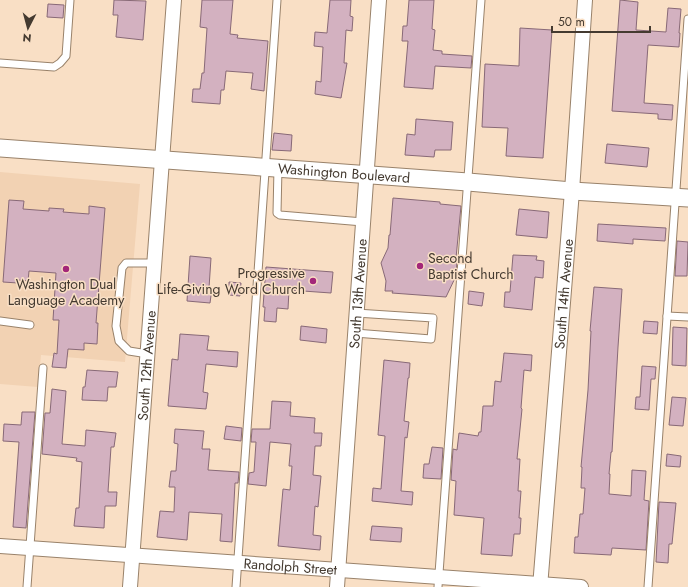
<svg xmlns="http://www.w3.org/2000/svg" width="688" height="587" font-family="Jost,sans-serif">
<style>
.built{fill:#f2d2b3}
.building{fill:#d3b1c0;stroke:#886977}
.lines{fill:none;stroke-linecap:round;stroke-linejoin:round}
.service-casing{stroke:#99826a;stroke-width:9}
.minor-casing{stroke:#99826a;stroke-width:16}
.tertiary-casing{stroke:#99826a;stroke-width:19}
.service{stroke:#fff;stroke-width:7}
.minor{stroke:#fff;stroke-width:14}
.tertiary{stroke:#fff;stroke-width:17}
.poi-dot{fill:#a32679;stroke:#f9dfc5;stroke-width:1.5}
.labels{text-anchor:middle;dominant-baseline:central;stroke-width:3;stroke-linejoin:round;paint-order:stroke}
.street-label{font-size:14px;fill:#443a30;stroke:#f9dfc5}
.poi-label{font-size:14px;fill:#443a30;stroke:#f9dfc5;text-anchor:start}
</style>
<rect width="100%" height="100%" fill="#f9dfc5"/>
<path class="built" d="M0 172 140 184 125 362 41 355 38 387 0 384Z"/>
<g class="building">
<path d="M114 0 146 1 143 40 116 37 118 15H113Z"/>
<path d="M202 0H233L230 34 238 35 237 38 268 41 264 91 251 89 253 73 226 71 224 90H221L220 104 192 102 193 89H200L202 73H204L207 28 200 27Z"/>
<path d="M330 0H351L350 16 353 17 352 31 346 30 344 63H347L341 98 315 94 316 81 321 82 323 47 314 46 315 32 327 33Z"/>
<path d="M409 0H434L432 29 435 30 433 50 442 51V54L472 56 471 68 435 66 433 89 404 87 408 41H402L403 26H407Z"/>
<path d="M620 0 638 2 636 30 666 32 668 8 681 9 679 33H680L679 47 648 45 644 103 673 105 672 120 658 119V114L612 111Z"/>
<path d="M48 4 64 5 63 18 47 17Z"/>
<path d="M520 28 552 30 543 158 506 156 508 128 482 127 485 64 519 66Z"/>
<path d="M416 119 453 122 451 150H435L434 157 405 155 407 134 415 135Z"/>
<path d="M274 133 292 135 291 151 272 150Z"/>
<path d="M607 144 649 148 647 167 605 163Z"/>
<path d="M393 198 440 202V204L461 206 456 258 457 261 456 276 446 297 392 293 393 291H385L386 281 381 263 388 248 389 235H390Z"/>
<path d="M9 200 24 201 23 209 49 211V208L64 209 63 212 89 214V206L105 208 96 323H98L97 344 84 343V350L68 349 66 368 52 367 54 353 57 354 59 320H53L56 273 29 271 28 281 18 280V283L3 282Z"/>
<path d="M519 209 549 212 547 238 516 235Z"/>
<path d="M598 224 666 228 665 241 633 239V244L597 241Z"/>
<path d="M677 241 688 242 687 276H675Z"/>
<path d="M513 255 537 256 536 260 544 261 543 278 535 277 532 310 504 307 505 292H510Z"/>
<path d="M190 256 211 258 209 288H212L210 303 187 301Z"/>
<path d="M266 267 333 272 331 293 289 290 288 309 277 308 276 322 264 321 265 307H263Z"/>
<path d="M229 282 241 283 240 296 229 295Z"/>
<path d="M594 287 622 289 618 347 612 452H611L609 474H610L609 494 631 496 632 470 646 471 644 500 649 501 646 550 612 548 611 555 574 553 575 537H578L580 514H583L585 488H581L582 467H581L588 390 591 331H590Z"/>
<path d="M469 291 484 293 482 306 468 304Z"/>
<path d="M644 321 658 322 657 334 643 333Z"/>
<path d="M301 326 327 329 326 343 300 340Z"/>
<path d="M673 327 687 328 686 366 672 365Z"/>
<path d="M180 334 209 336 207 350 238 352 237 367 206 364 203 392 208 393 206 409 168 406 172 359 178 360Z"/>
<path d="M504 353 532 355 531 371 524 370 521 408 522 409 517 459H520L518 491H521L519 518H521L520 534H514L512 556 481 554 484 518 454 515 456 481 451 480 453 449 457 450 459 433 478 436 479 432H481L483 406H493L495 381 501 382Z"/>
<path d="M384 360 410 363 409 378H408L404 421 409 422 407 438 405 437 401 491 413 492 412 505 372 501 373 488 381 489 385 436 378 435Z"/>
<path d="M642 366 656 367 655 379H651L649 410 635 409 636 397H640Z"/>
<path d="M87 370 118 372 116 387H108L107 401 82 400 83 387H85Z"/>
<path d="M52 389 66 391 62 444 85 446 86 430 116 433 114 447H111L108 492H117L116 506H105L104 528 74 526 76 508H79L82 462 76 461 77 458 42 454 45 413H50Z"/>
<path d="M672 397 686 398 683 426 669 425Z"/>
<path d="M272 401 291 402 290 416 315 418 314 433H322L321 446H315L313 475 321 476 318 507 315 506 313 535 321 536 320 550 278 546 283 489 290 490 292 466H289L291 444 270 442 266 486 248 484 249 473 254 472 256 442H251L252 429H270Z"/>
<path d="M22 412H35L26 528 13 527 19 442 3 441 4 424 21 425Z"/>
<path d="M226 426 242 428 241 441 224 439Z"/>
<path d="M175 429 204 431 202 449H210L208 470 239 472 238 483H235L232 542 220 541 222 514 189 512 187 540 157 537 160 511 174 512 175 487H169L171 471H176L178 444 174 443Z"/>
<path d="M432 447 443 448 441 479 423 478 424 464H429Z"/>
<path d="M667 454 681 456 680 467 666 466Z"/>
<path d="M659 502 676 503 672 544H669L668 563 656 562Z"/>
<path d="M372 526 402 528 401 542 370 540Z"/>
</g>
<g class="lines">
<g class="service-casing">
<g id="service">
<path d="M0 63 54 67 60 63 66 56 70 0"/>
<path d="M278 168 277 213 280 215 363 222"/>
<path d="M667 316 688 317"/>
<path d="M0 321 30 325"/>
<path d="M355 333 431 339 433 318 356 313"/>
<path d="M148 354 129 351 119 341 116 326 122 268 126 263H154"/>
<path d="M27 587 43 368"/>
<path d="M236 587 277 0"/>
<path d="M438 587 481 0"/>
<path d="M648 587 688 19"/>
</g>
</g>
<g class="minor-casing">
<g id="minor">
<path id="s1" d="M0 546 581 587"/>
<path id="s2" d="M130 587 174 0"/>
<path id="s3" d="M337 587 379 0"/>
<path id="s4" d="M540 587 572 191 585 0"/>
</g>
</g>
<g class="tertiary-casing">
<g id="tertiary">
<path id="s5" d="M0 148 468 182 572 191 688 198"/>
</g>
</g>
<use href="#service" class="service"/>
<use href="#minor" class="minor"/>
<use href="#tertiary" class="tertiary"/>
</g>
<g class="poi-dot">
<circle cx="420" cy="266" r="4"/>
<circle cx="66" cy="269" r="4"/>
<circle cx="313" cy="281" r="4"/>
</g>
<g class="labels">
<g class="street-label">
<text stroke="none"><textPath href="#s5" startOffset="345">Washington Boulevard</textPath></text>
<text stroke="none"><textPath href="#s3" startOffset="294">South 13th Avenue</textPath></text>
<text stroke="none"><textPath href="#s4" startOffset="294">South 14th Avenue</textPath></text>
<text stroke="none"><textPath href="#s2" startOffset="222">South 12th Avenue</textPath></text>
<text stroke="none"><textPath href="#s1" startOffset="291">Randolph Street</textPath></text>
</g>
<g class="poi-label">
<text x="428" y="258">Second<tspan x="428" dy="16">Baptist Church</tspan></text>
<text x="305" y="273" text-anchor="end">Progressive<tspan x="305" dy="16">Life-Giving Word Church</tspan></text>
<text x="66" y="284" text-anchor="middle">Washington Dual<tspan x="66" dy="16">Language Academy</tspan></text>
</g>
</g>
<g transform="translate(28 28) rotate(186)" stroke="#f9dfc5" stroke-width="3" paint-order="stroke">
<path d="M0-3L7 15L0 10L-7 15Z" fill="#443a30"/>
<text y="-6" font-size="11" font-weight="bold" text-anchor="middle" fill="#443a30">N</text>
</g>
<path d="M552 26v6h98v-6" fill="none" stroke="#443a30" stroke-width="2"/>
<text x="558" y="26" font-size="12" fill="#443a30" stroke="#f9dfc5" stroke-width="3" paint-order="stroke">50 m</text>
</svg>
